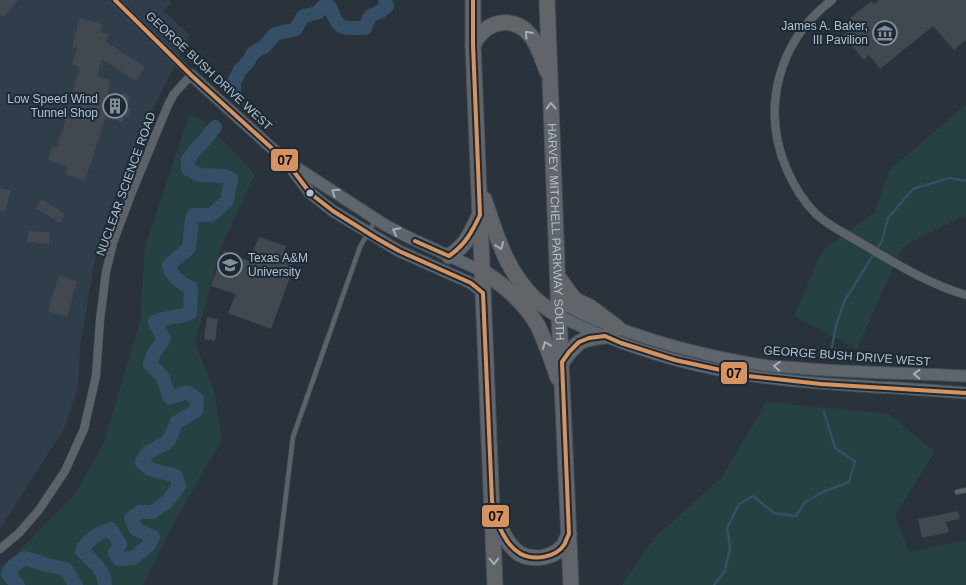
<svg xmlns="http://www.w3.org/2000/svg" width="966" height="585" font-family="Helvetica,sans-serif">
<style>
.airport{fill:#303e4c}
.green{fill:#264142}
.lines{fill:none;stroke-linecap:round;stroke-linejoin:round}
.stream{stroke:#354f66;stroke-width:2.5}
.river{stroke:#354f66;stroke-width:14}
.building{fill:#41484f}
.lane-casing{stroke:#494f55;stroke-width:5.5}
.street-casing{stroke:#494f55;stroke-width:9}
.secondary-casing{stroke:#494f55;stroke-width:13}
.highway-casing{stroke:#474f57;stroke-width:17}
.lane{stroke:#5b6268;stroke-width:4}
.street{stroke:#5b6268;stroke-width:8}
.secondary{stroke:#5e656d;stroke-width:11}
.highway{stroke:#616468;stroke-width:15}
.bus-1-casing{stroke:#1c2a37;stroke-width:8}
.bus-1{stroke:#d69360;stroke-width:4}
.oneway{stroke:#a3aeb8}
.oneway2{stroke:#a3aeb9}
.bus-dot{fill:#b4c0cc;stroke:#1c2a37;stroke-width:2}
.labels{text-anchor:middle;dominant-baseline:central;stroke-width:4;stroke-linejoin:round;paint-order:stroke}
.poi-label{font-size:12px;fill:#b4c0cc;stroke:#1c2a37;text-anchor:end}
.street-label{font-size:12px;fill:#b4c0cc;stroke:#1c2a37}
.line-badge{stroke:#1c2a37;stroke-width:2}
.pale-badge-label{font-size:14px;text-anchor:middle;font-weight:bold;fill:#111}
</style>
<rect width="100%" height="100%" fill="#2a333b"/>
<path class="airport" d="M0 0H168L173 3 162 10 190 35 129 158 96 253 80 346 78 387 64 429 0 529Z"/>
<g class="green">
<path d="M966 104V217L959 218 902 247 857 349 794 316 822 251 874 213 890 170Z"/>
<path d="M189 115 203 120 255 174 221 248 195 342 215 394 222 440 171 528 143 585H0V565L10 560 75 494 103 445 140 322 145 247Z"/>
<path d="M766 402 889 414 935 452 895 515 909 552 966 540V585H622L654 538 722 477Z"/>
</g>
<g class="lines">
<g class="stream">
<path d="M832 347 836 325 845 300 882 241 888 218 913 189 949 178 966 181"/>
<path d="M714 585 725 571 730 547 727 528 739 504 753 496 774 513 796 516 805 502 825 491 849 482 855 461 835 448 824 412"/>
</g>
<g class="river">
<path d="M234 91V82L240 70 248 62 253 53 265 46 275 34 296 29 303 16 317 13 325 5 330 7C339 31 341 28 365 28L370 16 381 11 387 6 385 0"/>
<path d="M18 585 8 574 14 565 25 558 47 565 66 569 74 583 76 585"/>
<path d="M105 585C105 571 92 560 82 551 88 539 97 533 111 529L120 544 115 553 119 559 133 558 148 546 153 537 136 529 131 518 140 512H153L162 505 166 503 179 486 176 476 150 469 142 462 147 453 168 442 177 422 196 411 197 399 187 392 170 398 162 376 150 364 154 353 164 339 155 322C166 316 179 318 190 313L191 288C181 283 171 277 169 265L189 248 192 219 194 215H211L227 201 231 179 225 176 200 175 188 169V160L194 151 204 141 215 127"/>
</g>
</g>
<g class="building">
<path d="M0 0H18L4 17 0 14Z"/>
<path d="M879 0H966V40L954 50 933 26 880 69 869 55 864 60 843 35 847 32 842 25 871 1 874 4Z"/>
<path d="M80 18 102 24 100 32 109 34 106 42 145 67 136 81 102 59 97 76 111 81 107 93 121 97 122 93 130 96 126 108 130 109 128 117 124 116 122 122 106 117 85 181 66 175 68 166 48 160 52 146 57 148 69 107H71L74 95 72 94 80 68 72 64 77 48 72 47Z"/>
<path d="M0 188 11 191 5 212 0 211Z"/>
<path d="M42 199 65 214 60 223 36 208Z"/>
<path d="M28 231 50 232 49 244 27 242Z"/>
<path d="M259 237 286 246 282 258 294 266 271 329 228 313 236 294 211 286 224 251 249 261Z"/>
<path d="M59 275 77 281 67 317 48 311Z"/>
<path d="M207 317 218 319 215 341 204 339Z"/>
<path d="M958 511 960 519 946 522 949 532 922 538 918 519Z"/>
</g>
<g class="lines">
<g class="lane-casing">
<g id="lane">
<path d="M957 492 966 490"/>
<path d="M275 585 293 437 360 247 375 221"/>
</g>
</g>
<g class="street-casing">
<g id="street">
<path d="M832 0C779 40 760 108 787 170 794 186 804 202 816 214 829 226 846 234 861 243 895 263 928 284 966 295"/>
<path d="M0 549 19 533 39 510 65 471 84 429 96 376 100 320 106 272 113 243 130 197 168 105 174 94 191 75 115 0"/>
</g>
</g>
<g class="secondary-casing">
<g id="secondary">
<path d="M191 75 286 161 310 193 333 211 399 251 471 283 483 293"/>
<path d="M291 164 385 225 410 238 482 271"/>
<path d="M559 300C581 316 609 325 635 334 678 349 723 359 768 366 778 367 788 367 798 368 854 373 910 373 966 376"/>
<path d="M559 316C618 345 682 365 747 375 789 382 832 384 875 387 905 388 936 391 966 393"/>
</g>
</g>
<g class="highway-casing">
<g id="highway">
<path d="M473 0V45L495 585"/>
<path id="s1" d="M547 0 559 316 571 585"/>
<path d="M473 45C485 20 516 13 533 39 539 48 543 61 547 71"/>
<path d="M484 199C497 236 505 269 534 298 541 305 551 310 559 316"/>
<path d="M449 256C466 246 471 233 479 216"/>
<path d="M482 271C504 285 525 303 538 326 546 343 552 361 558 378"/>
<path d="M558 277 575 300 590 307 618 328"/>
<path d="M562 362C576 342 581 338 605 336"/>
<path d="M497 518C501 531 508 546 520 554 534 561 554 558 564 545 566 542 567 538 569 534"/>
</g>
</g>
<use href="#lane" class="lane"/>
<use href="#street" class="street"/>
<use href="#secondary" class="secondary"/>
<use href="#highway" class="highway"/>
<g class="bus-1-casing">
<g id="bus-1">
<path d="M115 0 191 75 286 161 310 193 333 211 376 238 399 251 471 283 483 293 492 501C495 512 497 524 503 534 507 542 514 550 521 554 535 561 556 557 564 545 566 542 567 537 569 534L562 362 569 352 579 342 589 338 605 336 621 343 675 360 748 376 821 384 966 393"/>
<path d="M415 241 449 256C465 245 472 232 480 215L473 45V0"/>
</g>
</g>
<use href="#bus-1" class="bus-1"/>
</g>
<defs><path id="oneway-chevron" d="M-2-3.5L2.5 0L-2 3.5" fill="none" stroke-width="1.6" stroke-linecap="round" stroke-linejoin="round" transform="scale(1.25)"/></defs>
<g class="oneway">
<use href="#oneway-chevron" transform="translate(528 34) rotate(-132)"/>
<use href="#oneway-chevron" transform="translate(551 106) rotate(-92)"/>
<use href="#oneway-chevron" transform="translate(500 246) rotate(69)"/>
<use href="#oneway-chevron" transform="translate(546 345) rotate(-113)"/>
<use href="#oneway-chevron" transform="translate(494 561) rotate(88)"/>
</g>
<g class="oneway2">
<use href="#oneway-chevron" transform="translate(335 192) rotate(-146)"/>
<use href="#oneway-chevron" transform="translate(396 231) rotate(-152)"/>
<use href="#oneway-chevron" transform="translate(777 366) rotate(-175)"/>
<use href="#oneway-chevron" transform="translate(917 374) rotate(-178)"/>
</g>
<defs>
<g id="museum-ring" transform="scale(1.25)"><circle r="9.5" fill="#1c2a37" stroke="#848f99" stroke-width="1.5"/><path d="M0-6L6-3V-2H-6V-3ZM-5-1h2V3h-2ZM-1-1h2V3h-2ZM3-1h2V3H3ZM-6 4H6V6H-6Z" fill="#848f99"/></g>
<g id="building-ring" transform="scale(1.25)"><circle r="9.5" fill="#1c2a37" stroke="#848f99" stroke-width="1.5"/><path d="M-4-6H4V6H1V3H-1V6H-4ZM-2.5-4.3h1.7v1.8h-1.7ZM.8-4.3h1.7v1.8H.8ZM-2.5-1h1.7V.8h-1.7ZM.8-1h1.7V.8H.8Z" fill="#848f99"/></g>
<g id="university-ring" transform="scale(1.25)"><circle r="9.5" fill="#1c2a37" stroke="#848f99" stroke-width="1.5"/><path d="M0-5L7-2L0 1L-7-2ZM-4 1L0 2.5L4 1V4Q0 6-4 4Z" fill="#848f99"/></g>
</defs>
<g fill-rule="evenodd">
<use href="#museum-ring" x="885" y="33"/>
<use href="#building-ring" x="115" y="106"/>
<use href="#university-ring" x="230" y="265"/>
</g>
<circle class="bus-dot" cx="310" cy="193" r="4.5"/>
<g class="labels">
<g class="poi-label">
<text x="868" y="26">James A. Baker,<tspan x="868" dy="14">III Pavilion</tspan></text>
<text x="98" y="99">Low Speed Wind<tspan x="98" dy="14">Tunnel Shop</tspan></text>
<text x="248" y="258" text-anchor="start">Texas A&amp;M<tspan x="248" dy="14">University</tspan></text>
</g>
<g class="street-label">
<text transform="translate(209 71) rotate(43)">GEORGE BUSH DRIVE WEST</text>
<text transform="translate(126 184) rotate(-70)">NUCLEAR SCIENCE ROAD</text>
<text stroke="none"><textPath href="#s1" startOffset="232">HARVEY MITCHELL PARKWAY SOUTH</textPath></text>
<text transform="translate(847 356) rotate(4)">GEORGE BUSH DRIVE WEST</text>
</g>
</g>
<g class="line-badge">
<rect x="270" y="148" width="29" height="24" rx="5" fill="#d69360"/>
<rect x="720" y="361" width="28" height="24" rx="5" fill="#d69360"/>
<rect x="481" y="504" width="29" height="24" rx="5" fill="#d69360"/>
</g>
<g class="pale-badge-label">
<text x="285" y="165">07</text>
<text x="734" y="378">07</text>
<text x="496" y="521">07</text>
</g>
</svg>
